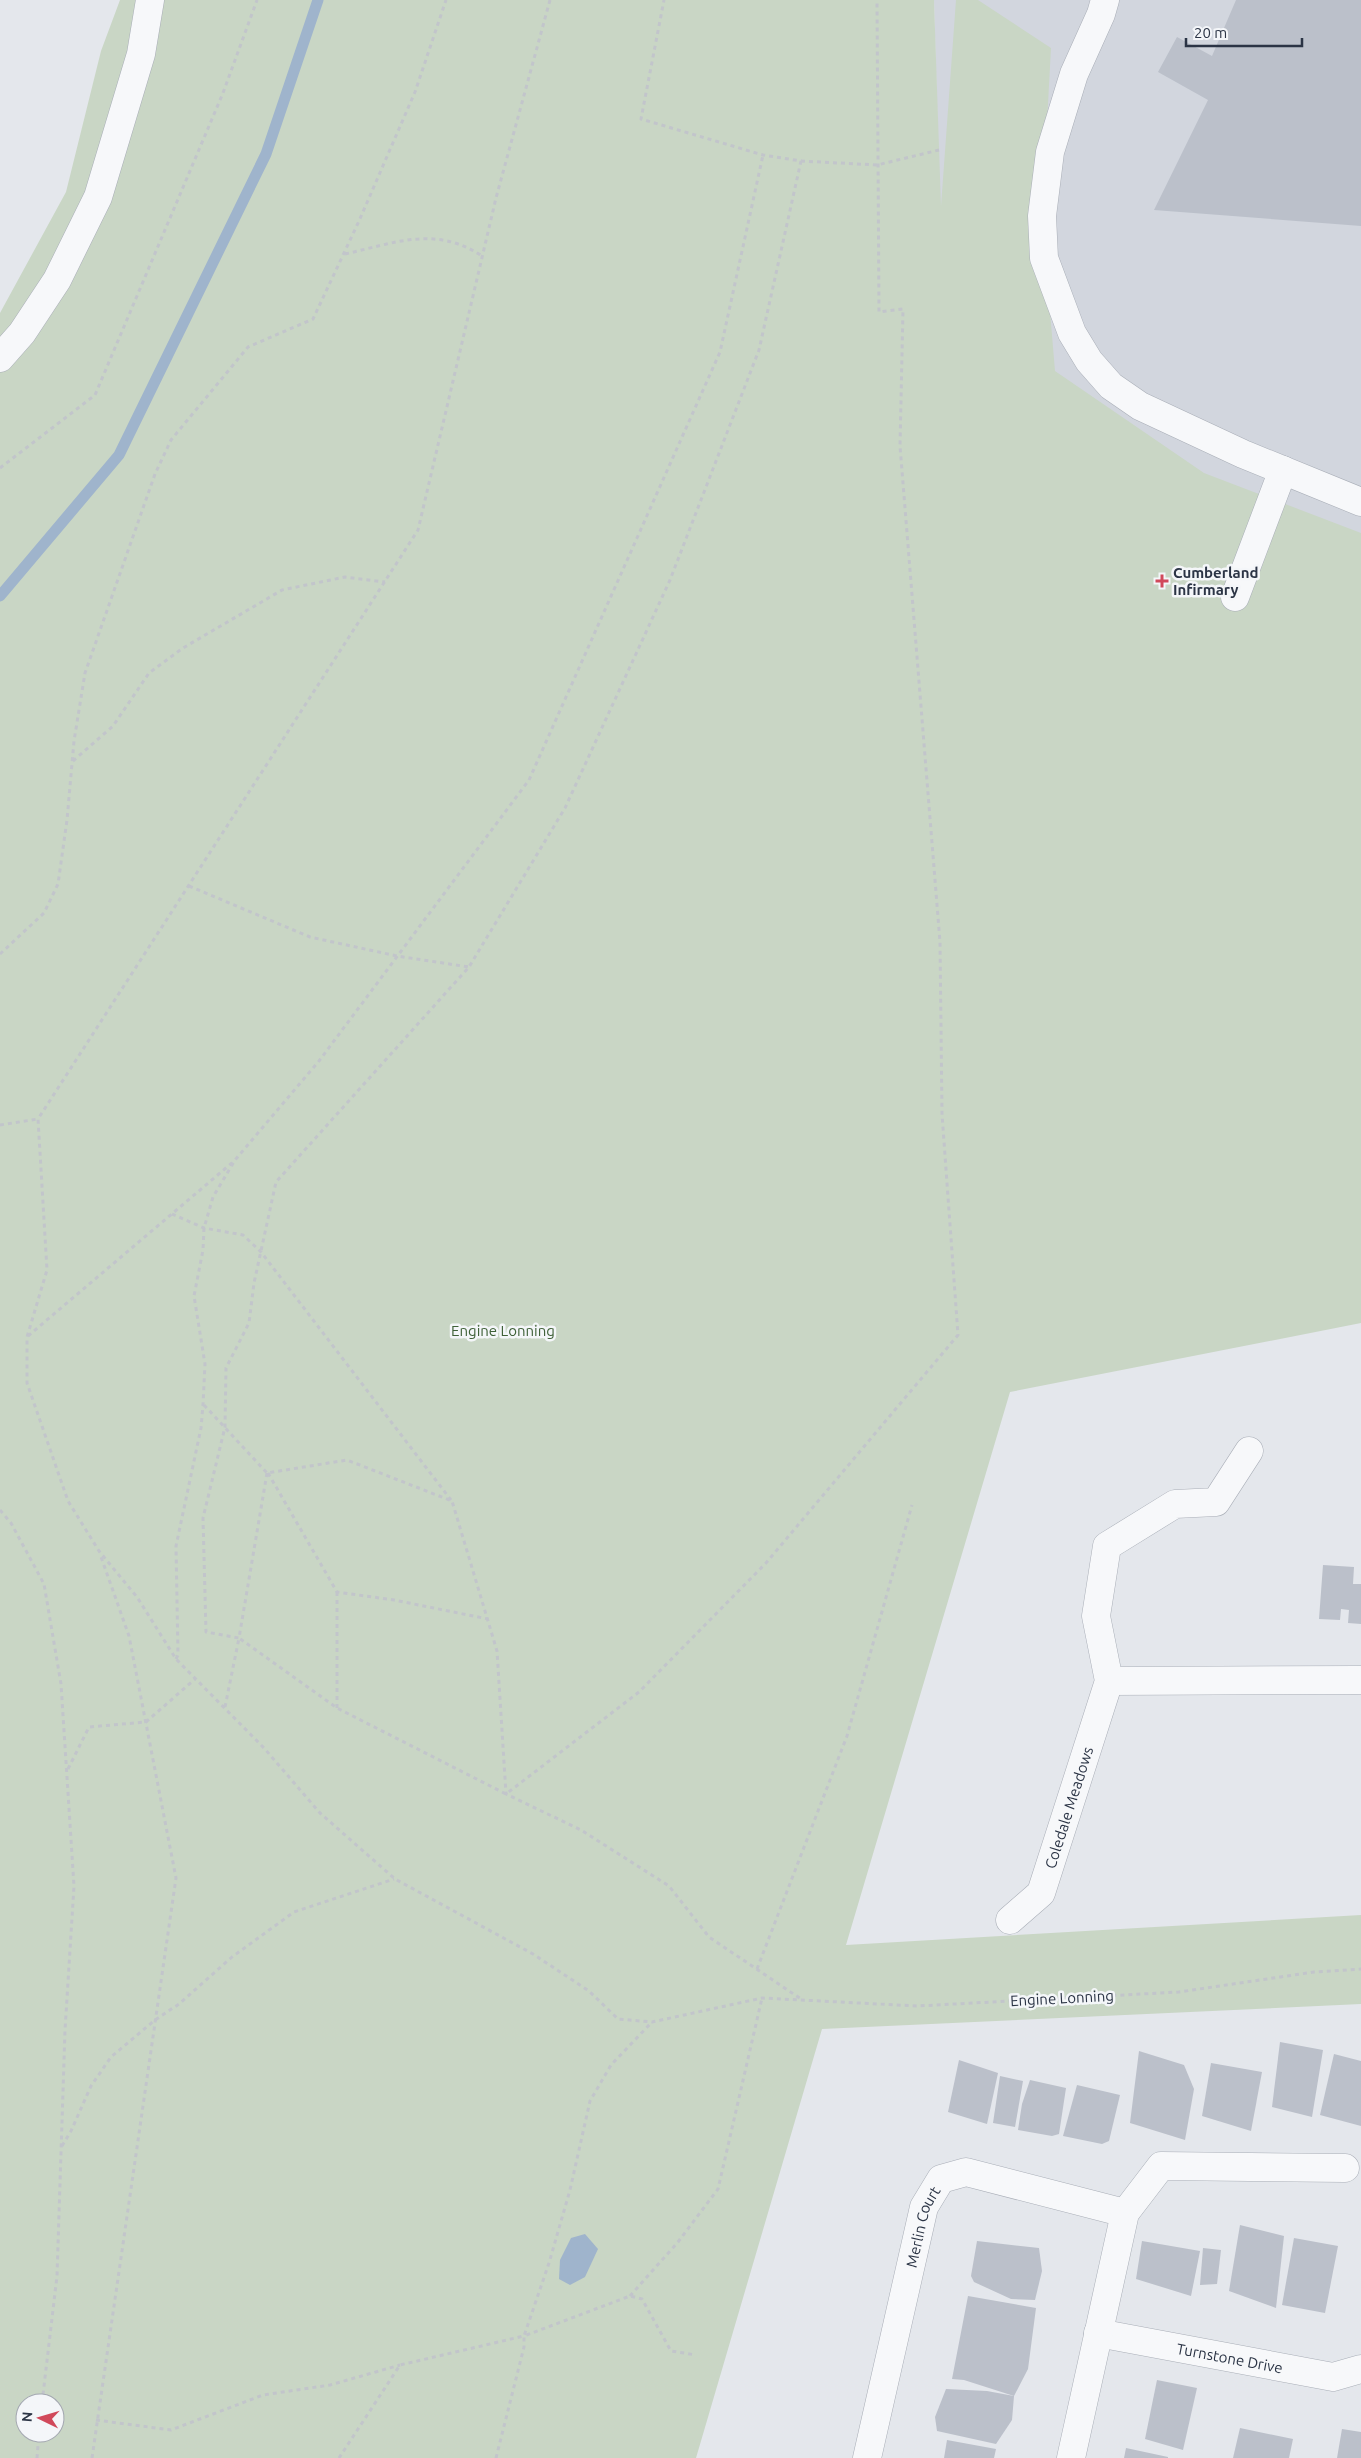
<svg xmlns="http://www.w3.org/2000/svg" width="1361" height="2458" font-family="Ubuntu,sans-serif">
<style>
.built{fill:#d2d6de}
.green{fill:#c9d6c5;fill-rule:evenodd}
.water{fill:#9fb4cc}
.lines{fill:none;stroke-linecap:round;stroke-linejoin:round}
.stream{stroke:#9fb4cc;stroke-width:11}
.building{fill:#bbc0ca}
.minor-casing{stroke:#a9aeb7;stroke-width:29}
.path{stroke:#c2c5cb;stroke-width:3;stroke-dasharray:4 4;stroke-linecap:butt}
.minor{stroke:#f7f8fa;stroke-width:28}
.poi-dot{fill:#d1495b;stroke:#f4f6f9;stroke-width:2}
.labels{text-anchor:middle;dominant-baseline:central;stroke-width:5;stroke-linejoin:round;paint-order:stroke}
.poi-label{font-size:15px;font-weight:bold;fill:#2b3445;stroke:#f4f6f9;text-anchor:start}
.park-label{font-size:15px;fill:#3f6138;stroke:#f4f6f9}
.street-label{font-size:15px;fill:#2b3445;stroke:#f4f6f9}
</style>
<rect width="100%" height="100%" fill="#e4e7ec"/>
<path class="built" d="M934 0H1361V1323L940 213Z"/>
<path class="green" d="M120 0H934L941 206 956 0H978L1051 48 1042 216 1055 371 1204 473 1361 533V1323L1010 1392 846 1945 1361 1915V2004L822 2029 696 2458H0V313L66 192 101 51ZM25 2403H55V2433H25Z"/>
<path class="water" d="M585 2234 598 2249 585 2277 570 2285 559 2279 560 2260 571 2238Z"/>
<g class="lines">
<path class="stream" d="M0 596 119 455 266 154 318 0"/>
</g>
<g class="building">
<path d="M1236 0H1361V226L1154 210 1208 100 1158 72 1177 37 1212 56Z"/>
<path d="M1323 1565 1354 1567 1353 1584H1361V1624L1348 1623 1349 1610 1341 1609 1340 1620 1319 1619Z"/>
<path d="M1280 2042 1323 2050 1312 2117 1272 2107Z"/>
<path d="M1139 2051 1184 2065 1194 2089 1185 2140 1130 2123Z"/>
<path d="M1334 2054 1361 2061V2126L1320 2115Z"/>
<path d="M959 2060 998 2073 987 2124 948 2112Z"/>
<path d="M1211 2063 1262 2072 1251 2131 1202 2116Z"/>
<path d="M1000 2076 1023 2081 1015 2127 993 2123Z"/>
<path d="M1030 2080 1066 2088 1059 2134 1052 2136 1018 2130 1022 2104Z"/>
<path d="M1077 2085 1120 2095 1109 2141 1102 2144 1063 2136Z"/>
<path d="M1240 2225 1284 2236 1276 2308 1229 2291Z"/>
<path d="M1294 2238 1338 2246 1325 2313 1282 2305Z"/>
<path d="M977 2241 1039 2248 1042 2271 1035 2300 1011 2299 974 2282 971 2276Z"/>
<path d="M1142 2241 1200 2251 1191 2296 1136 2279Z"/>
<path d="M1203 2248 1221 2250 1217 2284 1200 2285Z"/>
<path d="M968 2296 1036 2308 1028 2369 1014 2396 964 2380 952 2379Z"/>
<path d="M1157 2380 1197 2388 1183 2450 1145 2439Z"/>
<path d="M946 2389 987 2391 1014 2396 1012 2420 996 2444 937 2431 935 2417Z"/>
<path d="M1240 2428 1293 2439 1289 2458H1233Z"/>
<path d="M1342 2429 1361 2432V2458H1337Z"/>
<path d="M947 2440 996 2449 994 2458H944Z"/>
<path d="M1126 2448 1168 2457V2458H1124Z"/>
</g>
<g class="lines">
<g class="minor-casing">
<g id="minor">
<path d="M1105 0 1101 14 1074 74 1050 152 1042 216 1044 258 1072 333 1089 361 1111 386 1140 406 1243 454 1361 502"/>
<path d="M0 358 22 333 57 280 98 197 141 54 150 0"/>
<path d="M1235 597 1283 470"/>
<path d="M1109 1681 1361 1680"/>
<path id="s1" d="M1010 1920 1041 1893 1109 1681 1096 1616 1107 1546 1175 1504 1216 1502 1249 1451"/>
<path id="s2" d="M1098 2333 1333 2377 1361 2369"/>
<path id="s3" d="M867 2458 924 2207 941 2179 966 2172 1125 2213"/>
<path d="M1071 2458 1125 2213 1161 2166 1345 2168"/>
</g>
</g>
<g class="path">
<path d="M550 0 496 198 418 530 38 1119 47 1270 27 1337V1383L68 1501 99 1551 137 1597 176 1659 264 1748 320 1813 395 1879 533 1954 589 1991 618 2019 652 2022 762 1998 917 2006 1179 1992 1314 1972 1361 1969"/>
<path d="M801 161 877 165 939 150"/>
<path d="M345 254C395 243 435 225 482 256"/>
<path d="M0 468 95 395 223 93 257 0"/>
<path d="M73 761 113 726 149 673 183 648 282 590 345 577 385 582"/>
<path d="M189 886 310 937 397 956 469 967"/>
<path d="M0 954 44 913 58 884 67 820 74 741 85 673 155 474 171 440 248 347 313 319 359 221 415 92 446 0"/>
<path d="M0 1125 38 1119"/>
<path d="M172 1214 204 1228 243 1235 261 1252 451 1500"/>
<path d="M28 1336 233 1162"/>
<path d="M204 1405 267 1473 347 1460 452 1501 497 1651 506 1794 581 1830 669 1886 709 1937 801 1999"/>
<path d="M267 1473 239 1638 206 1632 203 1518 225 1427 226 1368 249 1323 254 1283 276 1182 469 967 565 808 670 580 759 350 801 161 763 155 641 119 664 0"/>
<path d="M268 1473 337 1592 394 1600 488 1619"/>
<path d="M0 1510 11 1523 44 1584 61 1684 74 1886 65 2030 57 2276 42 2403"/>
<path d="M337 1592V1708"/>
<path d="M176 1659 178 1655 176 1546 201 1428 203 1405 205 1364 194 1296 203 1250 204 1228 213 1197 235 1160 319 1061 529 780 720 352 763 155"/>
<path d="M225 1707 239 1638 337 1708 506 1794 639 1692 766 1563 958 1335 942 1114 940 942 900 446 903 309 879 312 877 0"/>
<path d="M68 1769 89 1727 146 1722 195 1679"/>
<path d="M757 1969 847 1736 912 1505"/>
<path d="M62 2146 71 2131 91 2086 111 2057 155 2020 179 2004 232 1957 294 1912 394 1879"/>
<path d="M630 2296 678 2242 718 2189 762 1998"/>
<path d="M96 2420 171 2430 263 2395 330 2385 400 2365"/>
<path d="M37 2458 39 2433"/>
<path d="M92 2458 176 1878 129 1636 100 1554"/>
<path d="M339 2458 400 2365 524 2336 549 2263 570 2190 590 2101 611 2065 652 2022"/>
<path d="M496 2458 524 2347V2336L630 2296 642 2299 671 2351 696 2355"/>
</g>
<use href="#minor" class="minor"/>
</g>
<path class="poi-dot" d="M1159.5 573.5h5v5h5v5h-5v5h-5v-5h-5v-5h5z"/>
<g class="labels">
<g class="poi-label">
<text x="1173" y="572">Cumberland<tspan x="1173" dy="17">Infirmary</tspan></text>
</g>
<g class="park-label">
<text x="503" y="1330">Engine Lonning</text>
</g>
<g class="street-label">
<text stroke="none"><textPath href="#s1" startOffset="131">Coledale Meadows</textPath></text>
<text transform="translate(1062 1998) rotate(-3)">Engine Lonning</text>
<text stroke="none"><textPath href="#s3" startOffset="238">Merlin Court</textPath></text>
<text stroke="none"><textPath href="#s2" startOffset="134">Turnstone Drive</textPath></text>
</g>
</g>
<g transform="translate(40 2418) rotate(275)"><circle r="24" fill="#f4f6f9" stroke="#a4a8b1"/>
<path d="M0-4L9 19L0 12L-9 19Z" fill="#d1495b"/>
<text y="-8" font-size="14" font-weight="bold" text-anchor="middle" fill="#2b3445">N</text>
</g>
<path d="M1186 38v8h116v-8" fill="none" stroke="#2b3445" stroke-width="2.5"/>
<text x="1194" y="38" font-size="15" fill="#2b3445" stroke="#f4f6f9" stroke-width="4" paint-order="stroke">20 m</text>
</svg>
